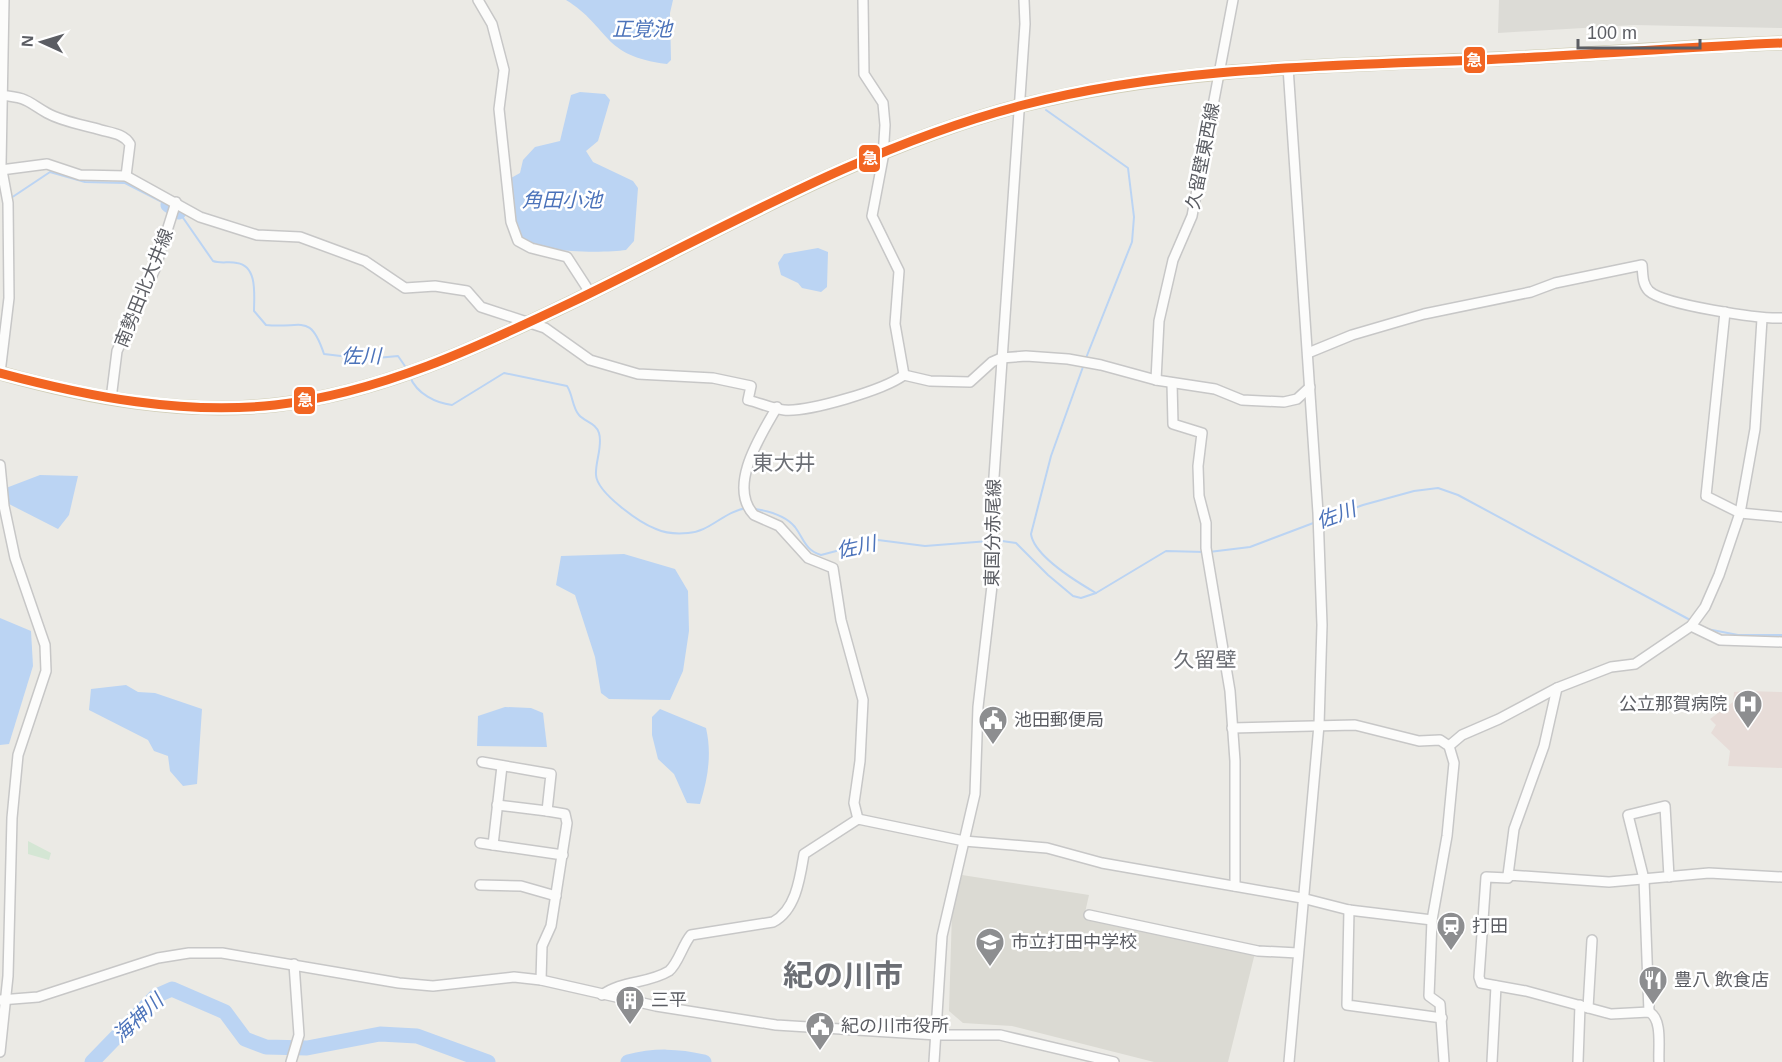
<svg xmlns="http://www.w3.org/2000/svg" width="1782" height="1062" font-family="Arial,'Noto Sans JP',sans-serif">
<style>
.industrial{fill:#dcdbd6}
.education{fill:#dbdad3}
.medical{fill:#e7dcd8}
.green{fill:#d4e6d4}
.water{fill:#bbd4f3}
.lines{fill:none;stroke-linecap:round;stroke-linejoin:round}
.stream{stroke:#bbd4f3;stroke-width:2}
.river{stroke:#bbd4f3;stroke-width:15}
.minor-casing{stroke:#c7c7c7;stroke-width:12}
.major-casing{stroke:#d1cdb5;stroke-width:15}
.minor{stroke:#fcfcfb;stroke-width:9}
.major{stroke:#f2f2e8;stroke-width:12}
.bus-1-casing{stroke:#fff;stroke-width:14}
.bus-1{stroke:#f26522;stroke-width:9}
.labels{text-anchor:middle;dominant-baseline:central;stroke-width:5;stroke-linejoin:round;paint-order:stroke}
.street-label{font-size:18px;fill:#5b5d63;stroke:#fff}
.poi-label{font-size:18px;fill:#5b5d63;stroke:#fff;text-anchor:start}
.water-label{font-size:20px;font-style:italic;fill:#4c73ba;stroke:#fff}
.quarter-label{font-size:21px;fill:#6c6f75;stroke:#fff}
.town-label{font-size:30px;font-weight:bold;fill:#6c6f75;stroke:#fff}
.line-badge{stroke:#fff;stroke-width:2}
.badge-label{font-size:16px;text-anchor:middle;font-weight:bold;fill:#fff}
</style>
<rect width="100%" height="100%" fill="#ebeae5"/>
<path class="industrial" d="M1499 0H1782V28L1634 25 1498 33Z"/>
<path class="education" d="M962 875 1089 895 1084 917 1255 953 1228 1062H1154L1012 1026 963 1023 949 1011 952 912Z"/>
<path class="medical" d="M1747 691 1782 692V768L1728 766 1730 751 1711 733 1716 725 1710 719 1733 702 1734 692Z"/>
<path class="green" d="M28 841 51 853 49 860 28 854Z"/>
<g class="water">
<path d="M566 0H673L670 13 671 60 667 64C601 56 611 28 566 0Z"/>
<path d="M580 92 605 94 610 100 598 141 586 151 593 162 633 181 638 188 634 241 626 250C605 253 533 254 520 236 509 221 512 196 511 178L520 173 523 160 535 147 560 141 571 95Z"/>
<path d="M818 248 828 252 827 287 821 292 802 288 798 283 781 275 778 263 784 254Z"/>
<path d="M40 475 78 476 69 515 58 529 7 503 6 488Z"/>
<path d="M624 554 675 569 688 591 689 631 683 671 670 700 609 699 601 693 595 657 575 595 556 585 561 556Z"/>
<path d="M0 618 31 631 33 666 9 744 0 745Z"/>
<path d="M126 685 138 692 155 693 202 709 197 784 183 786 170 771 168 756 154 751 148 740 89 710 91 689Z"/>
<path d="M505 707 531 708 543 713 547 747 477 746 478 716Z"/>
<path d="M660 709 706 728C712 754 708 778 700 804L687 803 674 774 658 759 652 735V717Z"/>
</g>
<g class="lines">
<g class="stream">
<path d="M1046 110 1128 168 1134 217 1132 242 1086 358"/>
<path d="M11 198 50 172 85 182 125 183 168 205"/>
<path d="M179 212 213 261C221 264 229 261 237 263 258 266 254 296 254 311L266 325C302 329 310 312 324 354L366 359 398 356 407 369"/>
<path d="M1084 364 1051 456 1031 534C1034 556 1077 582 1096 593"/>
<path d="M410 377C417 394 436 403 452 405L504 373 567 386C573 395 572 407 579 415 585 422 596 423 599 433 603 446 595 462 596 475 597 493 640 523 656 529 665 533 678 534 688 533 710 532 724 511 747 508"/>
<path d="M755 509C769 511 786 516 795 527 804 539 805 550 821 555L878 540 925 546 989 541"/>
<path d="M1321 520 1363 505 1414 491 1438 488 1458 495 1692 621"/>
<path d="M995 540 1016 543 1048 575 1073 596 1081 598 1096 593 1166 551 1204 552"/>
<path d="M1209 552 1250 547 1316 522"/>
<path d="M1707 629 1738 635H1782"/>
</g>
<g class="river">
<path d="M168 205 179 212"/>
<path d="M92 1062 156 996 172 989 225 1012 245 1039 266 1047 307 1048 380 1034 417 1036 488 1062"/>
<path d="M628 1062C655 1055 678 1056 704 1062"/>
</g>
<g class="minor-casing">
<g id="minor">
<path d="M478 0 492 24 504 70 499 109 511 222 518 241 531 248 567 257 591 294"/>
<path d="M863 0 864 74 883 103 885 125 883 158 872 216 899 271 895 324 904 375"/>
<path d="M1288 67 1318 513 1322 625 1319 725 1289 1062"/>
<path d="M0 95C28 98 25 100 47 113 63 122 84 125 101 130 112 133 124 134 130 144L126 176"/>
<path d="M1 170 47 164 80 175 126 176 200 217 257 235 300 237 365 261 405 288 435 286 467 291 481 307 545 328 590 360 638 374 713 378 751 386 748 400C760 403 773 409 784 410 809 412 884 390 904 375L930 381 970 382 992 362 1001 358 1026 356 1068 359 1101 365 1156 380 1215 389 1242 400 1284 402 1297 399 1310 387"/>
<path d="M1725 312 1706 496 1740 513 1782 517"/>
<path d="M1308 353 1352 335 1424 314 1531 292 1555 283 1642 265C1643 274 1642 284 1649 291 1664 305 1760 319 1782 318"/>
<path d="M0 373 9 298 8 203 1 165 4 0"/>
<path d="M1156 380 1159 321 1173 260 1192 216 1233 0"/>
<path d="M1172 383 1173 424 1202 433 1198 466 1199 496 1206 523V548L1230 691 1235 761V886"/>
<path d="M111 399 117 351 155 269 176 202"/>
<path d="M777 407C761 435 727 486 754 515L779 526 808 558 833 568 841 620 863 700 860 761 854 803 858 819"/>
<path d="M0 465 4 506 15 558 45 645 46 671 18 755 12 818 8 976 0 1052"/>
<path d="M1691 626 1720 640 1782 642"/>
<path d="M1232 728 1355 725 1419 741 1440 740 1449 746 1454 763 1447 836 1432 920 1429 996 1440 1004 1444 1062"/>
<path d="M1449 746 1462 735 1499 719 1557 688 1611 667 1635 664 1691 626 1705 607 1719 575 1740 513 1755 429 1762 319"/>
<path d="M482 762 551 774 547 811 565 814 567 823 551 926 542 946 541 980"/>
<path d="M497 805 547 811"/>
<path d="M480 843 563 855"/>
<path d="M493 845 502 766"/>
<path d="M1508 875 1514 829 1544 746 1557 688"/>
<path d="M480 885 521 886 556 896"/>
<path d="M1349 910 1347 1005 1442 1018"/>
<path d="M1089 915 1258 951 1298 953"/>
<path d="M602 995C622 980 648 984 669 971 678 964 683 944 691 935L773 922C796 910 800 878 804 854L858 819 964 841 1047 848 1102 863 1302 898 1349 910 1432 920"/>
<path d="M0 1000 38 997 158 958 189 953H222L399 983 433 986 514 977 541 980 656 1006 776 1025 937 1035H1000L1114 1062"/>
<path d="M1588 1008 1592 940"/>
<path d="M1649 1012 1644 879 1628 815 1665 806 1669 877"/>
<path d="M291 1062 299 1035 294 964"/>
<path d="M934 1062 942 936 975 794 978 707 993 577 994 477 1025 24 1024 0"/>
<path d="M1492 1062 1496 986"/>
<path d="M1578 1062 1580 1005"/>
<path d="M1659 1062C1658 1048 1663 1019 1649 1012L1611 1014 1526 991 1481 983 1479 977 1486 877 1508 878V875L1609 882 1709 873 1782 877"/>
</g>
</g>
<g class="major-casing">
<path id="major" d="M0 373C89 398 182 415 275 405 372 394 460 355 547 314 700 242 860 147 1023 105 1178 66 1336 66 1494 59 1590 55 1686 46 1782 43"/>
</g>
<use href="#minor" class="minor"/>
<use href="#major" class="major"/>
<g class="bus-1-casing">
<path id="bus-1" d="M0 373C90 397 182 415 275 405 380 393 478 347 572 302 719 231 864 146 1023 105 1170 67 1325 66 1476 60 1578 56 1680 47 1782 43"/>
</g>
<use href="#bus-1" class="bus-1"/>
</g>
<defs>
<g id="hospital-pin" transform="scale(1.5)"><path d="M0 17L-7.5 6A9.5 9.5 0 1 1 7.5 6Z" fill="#8d8e90" stroke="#fff"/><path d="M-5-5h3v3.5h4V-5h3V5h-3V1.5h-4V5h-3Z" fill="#fff"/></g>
<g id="civic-pin" transform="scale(1.5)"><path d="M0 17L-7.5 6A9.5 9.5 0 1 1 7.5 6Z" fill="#8d8e90" stroke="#fff"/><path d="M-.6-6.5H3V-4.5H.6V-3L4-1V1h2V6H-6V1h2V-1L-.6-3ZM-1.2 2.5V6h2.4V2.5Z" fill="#fff"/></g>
<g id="station-pin" transform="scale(1.5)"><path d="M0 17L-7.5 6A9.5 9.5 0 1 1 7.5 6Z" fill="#8d8e90" stroke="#fff"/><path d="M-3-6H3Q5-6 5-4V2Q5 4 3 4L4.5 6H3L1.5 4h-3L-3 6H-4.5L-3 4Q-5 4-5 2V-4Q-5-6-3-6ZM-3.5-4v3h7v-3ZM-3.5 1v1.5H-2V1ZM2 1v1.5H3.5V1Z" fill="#fff"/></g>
<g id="school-pin" transform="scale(1.5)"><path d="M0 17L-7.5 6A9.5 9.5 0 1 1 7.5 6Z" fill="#8d8e90" stroke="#fff"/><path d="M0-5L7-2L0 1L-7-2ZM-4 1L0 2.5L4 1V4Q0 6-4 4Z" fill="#fff"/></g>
<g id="restaurant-pin" transform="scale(1.5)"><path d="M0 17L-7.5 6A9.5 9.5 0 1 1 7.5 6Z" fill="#8d8e90" stroke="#fff"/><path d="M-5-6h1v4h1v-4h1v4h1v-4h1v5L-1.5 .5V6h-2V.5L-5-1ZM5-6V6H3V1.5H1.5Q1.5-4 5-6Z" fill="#fff"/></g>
<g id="building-pin" transform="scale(1.5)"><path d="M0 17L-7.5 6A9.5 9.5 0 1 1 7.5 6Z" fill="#8d8e90" stroke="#fff"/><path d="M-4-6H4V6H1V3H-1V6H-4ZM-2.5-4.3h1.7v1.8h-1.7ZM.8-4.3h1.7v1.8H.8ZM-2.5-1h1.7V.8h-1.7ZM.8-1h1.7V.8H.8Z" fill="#fff"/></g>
</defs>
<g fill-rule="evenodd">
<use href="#hospital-pin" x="1748" y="704"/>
<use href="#civic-pin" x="993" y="720"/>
<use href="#station-pin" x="1451" y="926"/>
<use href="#school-pin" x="990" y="942"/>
<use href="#restaurant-pin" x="1653" y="980"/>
<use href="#building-pin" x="630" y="1000"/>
<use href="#civic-pin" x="820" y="1026"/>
</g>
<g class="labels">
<g class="street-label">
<text transform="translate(1203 156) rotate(-79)">久留壁東西線</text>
<text transform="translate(144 288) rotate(-68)">南勢田北大井線</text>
<text transform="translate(993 533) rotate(-89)">東国分赤尾線</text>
</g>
<g class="poi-label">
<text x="1727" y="704" text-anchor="end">公立那賀病院</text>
<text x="1014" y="720">池田郵便局</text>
<text x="1472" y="926">打田</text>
<text x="1011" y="942">市立打田中学校</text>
<text x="1674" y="980">豊八 飲食店</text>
<text x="651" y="1000">三平</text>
<text x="841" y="1026">紀の川市役所</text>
</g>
<g class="water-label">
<text x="642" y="29">正覚池</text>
<text x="562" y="200">角田小池</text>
<text x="361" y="356">佐川</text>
<text transform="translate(1336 515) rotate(-20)">佐川</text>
<text transform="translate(856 547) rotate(-12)">佐川</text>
<text transform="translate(138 1018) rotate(-43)">海神川</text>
</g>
<g class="quarter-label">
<text x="784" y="462">東大井</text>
<text x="1205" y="659">久留壁</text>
</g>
<g class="town-label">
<text x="843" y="975">紀の川市</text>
</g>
</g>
<g class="line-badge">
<rect x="1463" y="46" width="23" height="28" rx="6" fill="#f26522"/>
<rect x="858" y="144" width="23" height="29" rx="6" fill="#f26522"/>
<rect x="293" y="386" width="23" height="29" rx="6" fill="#f26522"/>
</g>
<g class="badge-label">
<text x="1474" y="66">急</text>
<text x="870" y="164">急</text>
<text x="305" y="406">急</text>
</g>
<g transform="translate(42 42) rotate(274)" stroke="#ffffff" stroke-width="4.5" paint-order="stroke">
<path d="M0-4.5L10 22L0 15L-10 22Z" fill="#5b5d63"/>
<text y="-9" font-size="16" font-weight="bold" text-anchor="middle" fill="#5b5d63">N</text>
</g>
<path d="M1578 39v9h122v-9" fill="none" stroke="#5b5d63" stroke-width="3"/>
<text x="1587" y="39" font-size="18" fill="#5b5d63" stroke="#ffffff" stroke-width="4.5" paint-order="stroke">100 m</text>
</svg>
